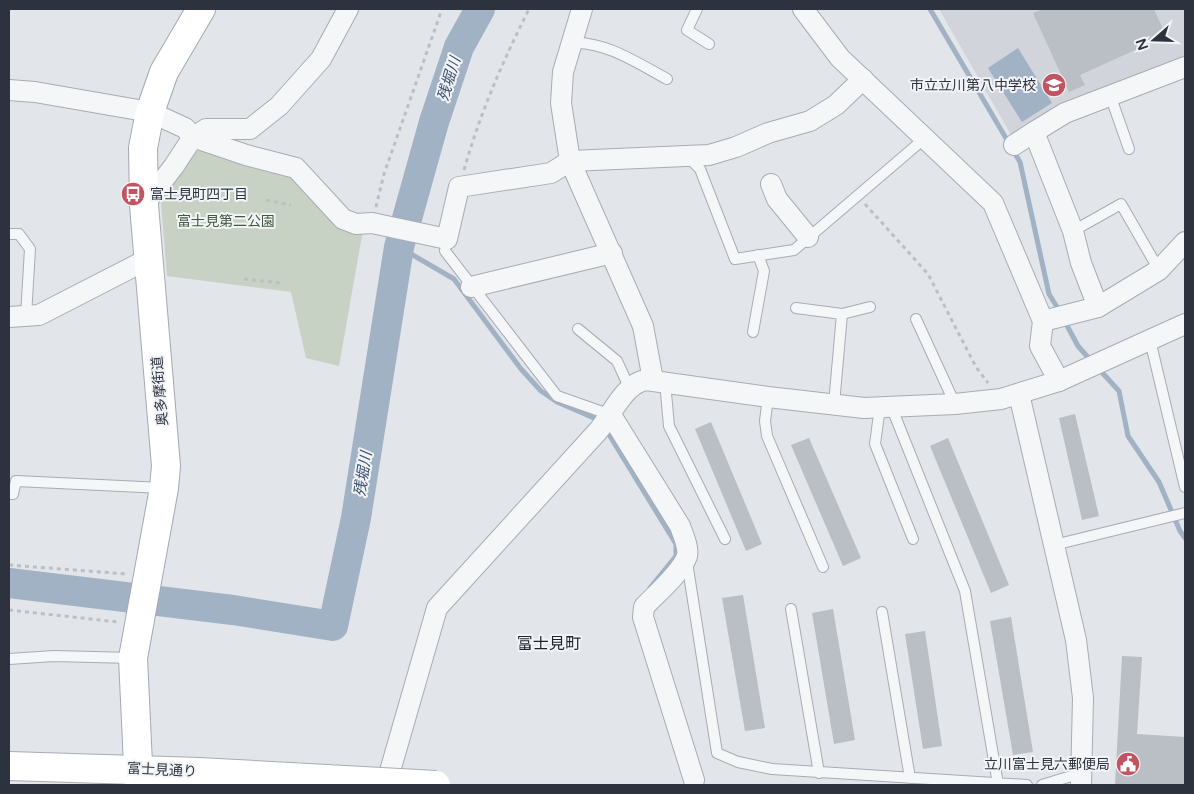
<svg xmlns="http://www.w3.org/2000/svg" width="1194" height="794" font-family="'Varela Round','Noto Sans JP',sans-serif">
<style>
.built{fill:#d1d4db}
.green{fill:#c7d2c4}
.water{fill:#a1b2c5}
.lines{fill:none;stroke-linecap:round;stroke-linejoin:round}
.stream{stroke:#a1b2c5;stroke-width:5}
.river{stroke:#a1b2c5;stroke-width:30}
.building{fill:#babec5}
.lane-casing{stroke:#a8acb3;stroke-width:12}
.street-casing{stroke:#a8acb3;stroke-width:22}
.secondary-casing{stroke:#a8acb3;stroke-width:30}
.primary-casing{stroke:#a3a9b4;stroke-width:30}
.path{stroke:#bdbfc4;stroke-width:3;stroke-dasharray:4 4;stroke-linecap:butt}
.lane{stroke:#f5f6f8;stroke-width:10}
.street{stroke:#f5f6f8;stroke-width:20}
.secondary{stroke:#fff;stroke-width:28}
.primary{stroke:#fff;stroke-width:28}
.secondary-bridge-casing{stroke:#a8acb3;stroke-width:30;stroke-linecap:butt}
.secondary-bridge{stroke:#fff;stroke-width:28}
.labels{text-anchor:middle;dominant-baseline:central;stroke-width:4;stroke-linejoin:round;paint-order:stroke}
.poi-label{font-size:14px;fill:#2c333f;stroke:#f2f4f7;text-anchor:end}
.park-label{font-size:14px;fill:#405a3b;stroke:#f2f4f7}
.street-label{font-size:14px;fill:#2c333f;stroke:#f2f4f7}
.water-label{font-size:15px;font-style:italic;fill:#3a516f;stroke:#f2f4f7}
.quarter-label{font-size:16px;fill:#1e2430;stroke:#f2f4f7}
</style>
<rect width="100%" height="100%" fill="#e2e5e9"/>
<path class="built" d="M939 9H1185V61L1014 140Z"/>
<path class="green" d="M204 148 296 179 363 230 339 366 306 358 291 292 167 276 161 203 191 154Z"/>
<path class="water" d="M1018 48 1052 103 1022 122 988 68Z"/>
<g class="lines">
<g class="stream">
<path d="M930 9 1020 162 1049 294 1060 312"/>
<path d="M399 247 454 279 521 369 541 391 557 402 601 421"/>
<path d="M1064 320 1078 346 1092 362"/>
<path d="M1098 368 1119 391 1128 436 1159 482 1180 531 1185 538"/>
<path d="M605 428 676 544V556L650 588"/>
</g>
<path class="river" d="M9 583 233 610 333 626 356 518 399 247 434 122 459 47 480 9"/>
</g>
<g class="building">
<path d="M1043 9H1154L1166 36 1080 75 1085 85 1069 92 1033 13Z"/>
<path d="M1075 414 1099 516 1082 520 1059 418Z"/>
<path d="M711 422 762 544 746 551 695 429Z"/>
<path d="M809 438 861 558 843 566 791 445Z"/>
<path d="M948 438 1009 585 991 593 930 446Z"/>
<path d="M743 595 765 728 745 731 722 598Z"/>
<path d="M833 609 855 740 834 744 812 613Z"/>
<path d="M1011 617 1033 752 1013 755 990 621Z"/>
<path d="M925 631 942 746 923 749 905 634Z"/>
<path d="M1122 656 1142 657 1137 734 1185 737V785H1115Z"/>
</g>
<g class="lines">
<g class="lane-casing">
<g id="lane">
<path d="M697 9 687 30 709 44"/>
<path d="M573 43C605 41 639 64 667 79"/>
<path d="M1110 95 1129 149"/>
<path d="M688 157 700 169 735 259 794 250 925 138"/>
<path d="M1073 231 1121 204 1159 270"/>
<path d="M9 234H19L30 249 26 316"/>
<path d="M447 239 445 251 557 396 611 415"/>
<path d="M796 308 842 314 834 404"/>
<path d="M842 314 870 307"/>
<path d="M916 319 955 404"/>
<path d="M578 329 617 361 629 387"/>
<path d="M753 332 764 271 758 255"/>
<path d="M1150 340 1185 487"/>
<path d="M665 382 669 426 725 539"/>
<path d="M768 397 765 421 767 436 823 567"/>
<path d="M891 406 965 591 998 784"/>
<path d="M880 407 875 444 913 539"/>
<path d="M9 494H13L16 481 163 488"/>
<path d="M1054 545 1185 513"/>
<path d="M687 562 717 753 738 762 772 769 1027 785"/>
<path d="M791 609 819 773"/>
<path d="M882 612 910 778"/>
<path d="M9 659 54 656 132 658"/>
<path d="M1042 785 1081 773"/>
</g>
</g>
<g class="street-casing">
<g id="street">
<path d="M582 9 563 72 561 103 570 161 643 326 653 380"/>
<path d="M803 9 840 58 993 203 1043 321"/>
<path d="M9 90 35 92 150 112 185 128 193 137 246 155 296 168 343 219 356 224 372 223 447 239 459 187 551 173 570 161 709 155 736 147 768 133 810 121 836 105 863 79"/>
<path d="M1014 145 1034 132"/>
<path d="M771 184 777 199 808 237"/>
<path d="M144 205 174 166 193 137 206 129H250L279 106 321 59 348 9"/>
<path d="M471 287 612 253"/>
<path d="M1098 307 1081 263 1073 231 1034 132 1065 113 1185 67"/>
<path d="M9 317 39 315 148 259"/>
<path d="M1059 381 1040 346 1043 321 1098 307 1159 270 1185 242"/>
<path d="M1019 394 1076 640 1083 698 1081 785"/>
<path d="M611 415 680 526C683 535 689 547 687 556 682 572 656 594 644 607L643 617 694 780"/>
<path d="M386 785 437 608 598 431C612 414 625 383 646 380L768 397 864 408 955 404 1001 399 1059 381 1185 324"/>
</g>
</g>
<g class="secondary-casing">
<path id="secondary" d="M9 766 199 772"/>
</g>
<g class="primary-casing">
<path id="primary" d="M139 785 133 658 164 488 166 466 144 205 143 148 150 112 164 72 201 9"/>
</g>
<g class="path">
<path d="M464 170C480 113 503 61 529 9"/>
<path d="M266 200 291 205"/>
<path d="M865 204 928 274 976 367 988 383"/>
<path d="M376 207 384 174 442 9"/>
<path d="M244 279 281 283"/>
<path d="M9 565 127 574"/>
<path d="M9 610 118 622"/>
</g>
<use href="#lane" class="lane"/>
<use href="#street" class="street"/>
<use href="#secondary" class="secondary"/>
<use href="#primary" class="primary"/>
<g class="secondary-bridge-casing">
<path id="secondary-bridge" d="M199 772 436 785"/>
</g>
<use href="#secondary-bridge" class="secondary-bridge"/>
</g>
<defs>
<g id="school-disc" transform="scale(1.25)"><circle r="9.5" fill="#c15462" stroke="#f2f4f7"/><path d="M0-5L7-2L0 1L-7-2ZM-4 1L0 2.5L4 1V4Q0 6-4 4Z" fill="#fff"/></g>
<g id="bus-disc" transform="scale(1.25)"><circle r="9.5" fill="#c15462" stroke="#f2f4f7"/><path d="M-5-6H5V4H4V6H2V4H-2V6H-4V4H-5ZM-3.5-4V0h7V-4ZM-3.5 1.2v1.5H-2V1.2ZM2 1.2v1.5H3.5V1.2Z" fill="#fff"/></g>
<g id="civic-disc" transform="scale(1.25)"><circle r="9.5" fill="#c15462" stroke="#f2f4f7"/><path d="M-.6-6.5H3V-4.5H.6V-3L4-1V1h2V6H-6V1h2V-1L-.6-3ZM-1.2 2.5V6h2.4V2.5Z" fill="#fff"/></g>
</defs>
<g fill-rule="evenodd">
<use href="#school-disc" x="1054" y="85"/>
<use href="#bus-disc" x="133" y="194"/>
<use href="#civic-disc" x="1128" y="764"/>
</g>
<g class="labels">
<g class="poi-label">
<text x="1036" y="85">市立立川第八中学校</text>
<text x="150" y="194" text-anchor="start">富士見町四丁目</text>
<text x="1110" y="764">立川富士見六郵便局</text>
</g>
<g class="park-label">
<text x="226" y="221">富士見第二公園</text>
</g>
<g class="street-label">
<text transform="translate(160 391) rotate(-95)">奥多摩街道</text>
<text transform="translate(162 770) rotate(3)">富士見通り</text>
</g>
<g class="water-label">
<text transform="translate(449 79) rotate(-73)">残堀川</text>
<text transform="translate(363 474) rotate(-81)">残堀川</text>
</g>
<g class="quarter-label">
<text x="549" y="644">富士見町</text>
</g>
</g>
<rect width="1194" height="794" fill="none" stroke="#2c333f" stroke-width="20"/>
<g transform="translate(1154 40) rotate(250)" stroke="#f2f4f7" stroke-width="4" paint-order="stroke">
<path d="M0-4L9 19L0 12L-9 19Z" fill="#2c333f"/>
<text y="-8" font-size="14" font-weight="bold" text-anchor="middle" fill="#2c333f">N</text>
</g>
</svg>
